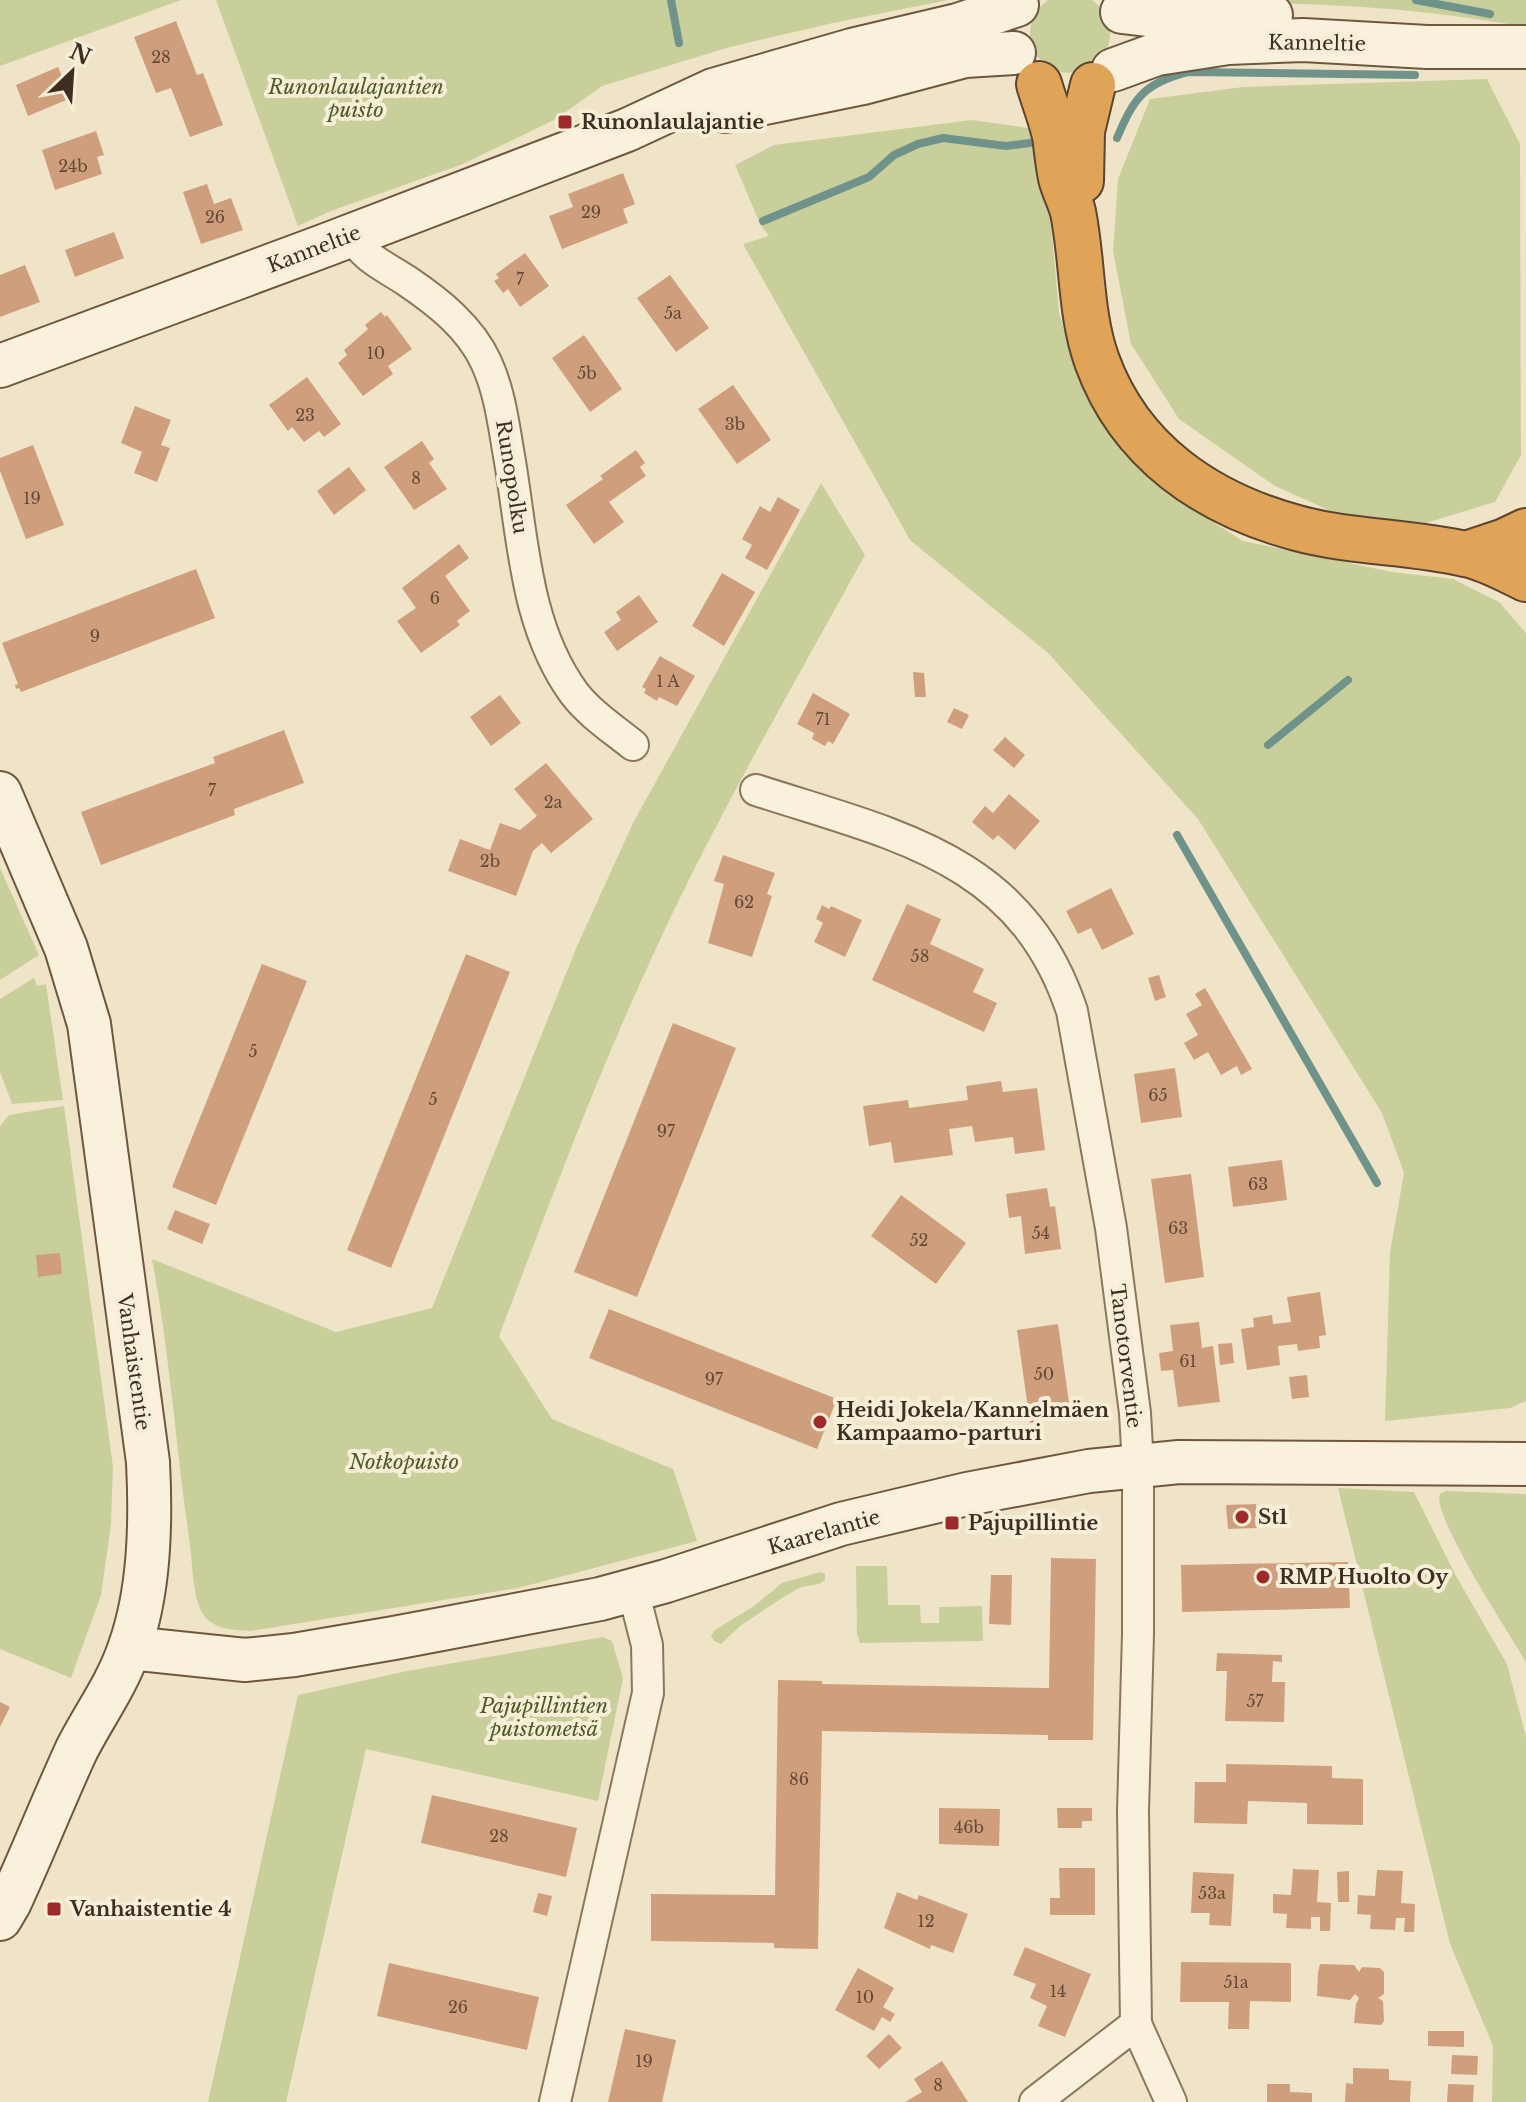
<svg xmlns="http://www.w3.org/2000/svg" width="1526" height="2102" font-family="'Libre Baskerville',serif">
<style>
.green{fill:#c9cf9b}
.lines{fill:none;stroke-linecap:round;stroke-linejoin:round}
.stream{stroke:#6f938a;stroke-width:8}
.building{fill:#cf9f7d}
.street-casing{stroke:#8d765c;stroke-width:34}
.secondary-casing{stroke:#6f573f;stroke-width:46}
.highway-casing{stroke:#5b4430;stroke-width:48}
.street{stroke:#faf1dc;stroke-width:30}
.secondary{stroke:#faf1dc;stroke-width:42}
.highway{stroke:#e0a458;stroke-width:44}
.poi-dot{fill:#9e2a2b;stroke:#f7eed8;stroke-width:3}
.labels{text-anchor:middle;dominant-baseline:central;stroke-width:8;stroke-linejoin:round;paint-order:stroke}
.number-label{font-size:16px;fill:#624a37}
.street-label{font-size:20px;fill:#3d2e20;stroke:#f7eed8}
.park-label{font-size:20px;font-style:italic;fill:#4d5a26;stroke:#f7eed8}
.poi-label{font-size:20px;font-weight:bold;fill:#3d2e20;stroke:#f7eed8;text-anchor:start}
</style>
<rect width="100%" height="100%" fill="#f0e4c8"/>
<g class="green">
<path d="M0 0H181L0 66Z"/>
<path d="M216 0H948L833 23 730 47 602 86 556 119 463 164 331 211 298 226Z"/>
<path d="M1048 0H1092C1104 8 1111 22 1110 37 1109 48 1104 56 1095 63 1049 97 1004 33 1048 0Z"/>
<path d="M1154 0H1526V27C1459 15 1393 8 1325 5 1268 2 1211 4 1154 0Z"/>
<path d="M1487 79 1520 144 1521 455 1495 502 1426 523 1335 513 1275 486 1179 419 1131 344 1113 251 1118 179 1150 99 1243 87Z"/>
<path d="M972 120 1043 130 1059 313 1082 383 1122 452 1172 496 1243 541 1392 572 1453 579 1499 602 1526 633V1401L1510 1408 1385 1421 1390 1253 1404 1173 1382 1113 1198 819 1048 653 910 540 743 244 769 236 761 226 735 165 774 145Z"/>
<path d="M821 483 865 555C794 684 720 811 658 944 598 1072 549 1205 499 1336L552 1419 673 1469 697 1541 518 1588 251 1631C235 1630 216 1630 205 1617 192 1600 193 1566 190 1545 176 1450 170 1354 152 1259L336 1332 432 1308 577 946 633 823Z"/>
<path d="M0 868 39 955 0 980Z"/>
<path d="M34 978 37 986 46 984 63 1100 12 1104 0 1072V999Z"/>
<path d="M64 1106 113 1467 111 1524 101 1595 71 1678 0 1649V1126L9 1115Z"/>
<path d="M1338 1488 1414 1492 1456 1576 1507 1664 1526 1737V2102H1492L1493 2046 1450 1944Z"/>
<path d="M1446 1491 1526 1494V1662C1511 1636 1431 1515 1440 1494Z"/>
<path d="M856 1566H887L888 1605H920L921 1623H939V1607L982 1606 983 1641 860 1643 857 1634Z"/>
<path d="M820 1572 825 1574V1580L819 1584 801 1587 785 1596 740 1626 721 1644 714 1641 711 1636 715 1630 754 1606 782 1583Z"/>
<path d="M603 1637 612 1641 623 1678 598 1801 366 1749 286 2102H208L298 1695 407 1671Z"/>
</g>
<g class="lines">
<g class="stream">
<path d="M671 0 679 43"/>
<path d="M1416 0 1490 14"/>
<path d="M1117 138C1134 98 1144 83 1188 72L1415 75"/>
<path d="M763 221 869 177 894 155 918 144 943 138 1006 146 1030 143"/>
<path d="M1268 745 1348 680"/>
<path d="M1177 835 1377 1183"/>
</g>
</g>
<g class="building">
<path d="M176 21 197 75 203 73 223 125 190 137 171 88 156 93 134 37Z"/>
<path d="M58 67 71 98 28 116 16 85Z"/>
<path d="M96 131 104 155 97 157 102 174 55 190 42 150Z"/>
<path d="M623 173 635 204 623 209 628 223 562 249 549 216 573 207 568 194Z"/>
<path d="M207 184 214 204 231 198 243 230 201 244 183 192Z"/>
<path d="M114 232 124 258 75 277 65 250Z"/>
<path d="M525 253 549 286 520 307 508 289 503 293 494 281 499 278 496 274Z"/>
<path d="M25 265 40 302 0 317V275Z"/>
<path d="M670 275 709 328 676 352 637 298Z"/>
<path d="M381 312 385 317 387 315 412 349 388 366 393 374 363 396 338 363 347 355 344 350 368 329 365 325Z"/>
<path d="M584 335 622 389 590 412 552 358Z"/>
<path d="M307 377 341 424 324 437 319 431 304 442 292 427 288 431 269 405Z"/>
<path d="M733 385 771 440 737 464 698 409Z"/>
<path d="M135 406 171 420 161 445 170 448 157 482 134 473 142 452 121 443Z"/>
<path d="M422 441 434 459 429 463 447 489 414 510 384 467Z"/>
<path d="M33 445 64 525 26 539 0 471V458Z"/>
<path d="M636 450 645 463 640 467 646 476 609 502 624 522 594 544 566 505 603 479 600 476Z"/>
<path d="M349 467 366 490 334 515 317 491Z"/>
<path d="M778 497 800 510 767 570 745 558 752 545 742 539 760 506 770 512Z"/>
<path d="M459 544 469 558 445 576 470 611 457 621 460 625 421 653 397 621 416 608 402 588Z"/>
<path d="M196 569 215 618 21 692 19 688 16 689 15 685 18 684 2 643Z"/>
<path d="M722 573 755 592 724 646 692 626Z"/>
<path d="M639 595 658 622 617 651 604 632 621 620 616 612Z"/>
<path d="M660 656 695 676 677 706 659 697 657 701 644 693 646 689 642 687Z"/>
<path d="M913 672 924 673 926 697H915Z"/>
<path d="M813 693 850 714 833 744 828 741 825 746 812 739 814 733 797 724Z"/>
<path d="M500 695 521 723 491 746 470 717Z"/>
<path d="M954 708 969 715 962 729 947 722Z"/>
<path d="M284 730 304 783 234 809 235 815 101 865 81 812 215 763 213 757Z"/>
<path d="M1005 737 1025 755 1014 768 993 750Z"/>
<path d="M546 763 593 819 551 853 542 843 533 851 516 896 448 871 460 839 490 850 500 823 520 830 537 816 514 789Z"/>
<path d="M1009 794 1040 821 1015 850 998 835 993 840 972 822 985 806 993 813Z"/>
<path d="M723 855 775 873 767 894 772 896 752 957 708 943 724 884 714 881Z"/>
<path d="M1111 888 1134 934 1102 950 1091 928 1078 934 1066 911Z"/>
<path d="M907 904 941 919 930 944 984 969 973 992 997 1003 984 1032 872 980Z"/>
<path d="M822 905 829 909 831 906 862 920 845 957 814 942 823 923 816 919Z"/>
<path d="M466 954 510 972 391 1268 347 1250Z"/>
<path d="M262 964 307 981 216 1205 172 1187Z"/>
<path d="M1159 975 1166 997 1155 1001 1148 978Z"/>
<path d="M1205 988 1252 1069 1241 1075 1237 1066 1221 1075 1208 1052 1194 1060 1184 1043 1198 1035 1186 1014 1202 1005 1195 994Z"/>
<path d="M673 1023 736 1048 637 1297 574 1272Z"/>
<path d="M1175 1068 1182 1117 1141 1123 1134 1074Z"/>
<path d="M1001 1081 1003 1092 1037 1088 1045 1150 1015 1154 1013 1137 975 1142 972 1126 949 1129 953 1155 894 1163 891 1142 869 1146 863 1106 908 1100 909 1108 968 1100 966 1086Z"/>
<path d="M1282 1160 1287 1200 1233 1207 1228 1167Z"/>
<path d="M1191 1174 1204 1277 1165 1283 1151 1179Z"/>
<path d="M1047 1188 1050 1207 1055 1206 1061 1249 1025 1254 1021 1216 1009 1218 1006 1194Z"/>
<path d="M901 1195 966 1243 936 1284 871 1236Z"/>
<path d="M175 1210 210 1224 202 1244 167 1229Z"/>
<path d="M60 1253 62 1274 38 1277 36 1255Z"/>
<path d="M1320 1292 1326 1335 1319 1336 1320 1348 1298 1351 1297 1344 1278 1346 1280 1365 1247 1370 1241 1329 1254 1327 1253 1318 1272 1315 1273 1324 1291 1322 1287 1297Z"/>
<path d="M609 1309 837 1399 817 1449 589 1358Z"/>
<path d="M1199 1322 1202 1348 1213 1346 1220 1402 1178 1407 1173 1370 1161 1371 1159 1353 1173 1351 1170 1325Z"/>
<path d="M1058 1324 1071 1417 1030 1423 1017 1330Z"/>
<path d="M1232 1343 1234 1363 1220 1365 1218 1344Z"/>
<path d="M1307 1375 1309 1397 1292 1399 1289 1377Z"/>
<path d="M1256 1504 1257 1528 1228 1529 1226 1505Z"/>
<path d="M1051 1558 1096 1559 1093 1740H1048V1735L822 1731 818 1949 774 1948V1943L651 1941V1894L775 1895 778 1680 822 1681V1684L1049 1688Z"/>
<path d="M1348 1562 1350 1608 1182 1612 1181 1565Z"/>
<path d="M991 1575H1012L1011 1625 989 1624Z"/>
<path d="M1217 1653 1282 1655V1662L1273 1661 1272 1682H1285L1284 1722 1225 1721 1227 1671H1216Z"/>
<path d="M0 1702 10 1707 0 1727Z"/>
<path d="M1226 1764 1332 1766V1778L1363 1779V1825L1307 1824V1803L1248 1801 1247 1824 1194 1823 1195 1782H1226Z"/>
<path d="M432 1795 577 1828 566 1877 421 1843Z"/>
<path d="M939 1808 1000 1809 999 1846 939 1844Z"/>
<path d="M1057 1808H1092V1821H1082V1828H1058Z"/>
<path d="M1059 1868H1095V1915H1050V1898H1060Z"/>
<path d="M1293 1869 1319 1870 1317 1902 1331 1903 1330 1931H1320V1917H1311V1929L1286 1928 1287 1914 1273 1913V1894L1291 1895Z"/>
<path d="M1377 1870 1403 1871 1401 1903 1415 1904 1414 1932H1404L1405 1918H1396L1395 1930 1370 1929 1371 1915 1357 1914 1358 1895 1375 1896Z"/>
<path d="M1349 1871V1902H1338L1337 1872Z"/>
<path d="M1193 1872 1234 1874 1231 1926 1209 1925 1210 1913H1191Z"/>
<path d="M897 1892 917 1900 919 1895 968 1914 953 1953 931 1945 930 1949 884 1928Z"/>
<path d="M538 1893 552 1896 547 1916 533 1912Z"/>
<path d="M1025 1947 1091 1974 1065 2037 1038 2026 1047 2006 1030 1998 1036 1984 1013 1975Z"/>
<path d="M1181 1962 1291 1963V2002L1250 2001 1249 2029H1228L1229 2002H1180Z"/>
<path d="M389 1963 539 1997 527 2050 377 2016Z"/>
<path d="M1320 1964 1354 1965 1359 1972 1362 1967 1380 1968 1384 1972V1994L1378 1998 1383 2001 1384 2021 1381 2025 1354 2023 1356 2004 1359 1998 1355 1994 1350 2000 1317 1996 1318 1972Z"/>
<path d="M858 1968 894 1988 883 2007 895 2014 890 2022 882 2017 874 2031 835 2010Z"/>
<path d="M625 2029 676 2040 662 2102H608Z"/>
<path d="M1428 2031H1464V2047L1428 2046Z"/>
<path d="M889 2034 902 2048 879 2069 866 2056Z"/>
<path d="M1452 2055 1478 2056 1477 2075 1451 2074Z"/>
<path d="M942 2061 968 2102H905L922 2092 914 2079Z"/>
<path d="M1353 2068 1389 2069V2080L1411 2081 1410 2102H1345L1346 2083 1353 2084Z"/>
<path d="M1267 2084H1290V2092L1312 2093V2102H1267Z"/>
<path d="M1448 2084 1474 2085 1473 2102H1447Z"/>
</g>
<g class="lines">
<g class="street-casing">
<g id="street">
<path d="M352 235C363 258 386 267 407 281 438 302 470 327 486 362 499 390 503 420 508 450 523 532 523 623 574 693 589 713 613 729 633 745"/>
<path d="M756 790C894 835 1021 857 1072 1011L1111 1228 1135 1413 1138 1466V1634L1133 1811 1136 2024 1171 2102"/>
<path d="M555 2102 648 1693 647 1645 633 1590"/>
<path d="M1035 2102 1136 2024"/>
</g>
</g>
<g class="secondary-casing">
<g id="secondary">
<path d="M1122 12 1164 17 1271 15"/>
<path d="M1113 70 1157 54 1228 43 1303 40 1427 47H1526"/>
<path d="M725 111 863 83 965 56 1014 53"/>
<path d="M0 366 326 245 627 130 713 90 852 50 958 25 1017 5"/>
<path d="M0 793 66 948 89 1024 148 1462C151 1522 150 1591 129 1649 117 1685 93 1717 76 1751 53 1801 33 1852 10 1902L0 1919"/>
<path d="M130 1648 245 1660 294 1655 394 1638 600 1599 666 1581 841 1524 967 1494 1089 1471 1179 1462 1526 1464"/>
</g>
</g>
<g class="highway-casing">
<g id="highway">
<path d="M1039 84C1044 101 1051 118 1055 136 1057 150 1058 164 1061 178 1064 190 1070 200 1073 212 1083 261 1080 314 1097 361 1130 452 1207 504 1297 528 1352 543 1410 541 1465 554 1486 558 1507 570 1526 579"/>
<path d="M1081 181 1082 131 1093 85"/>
<path d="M1466 554 1505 541 1526 531"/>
</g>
</g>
<use href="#street" class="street"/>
<use href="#secondary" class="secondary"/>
<use href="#highway" class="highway"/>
</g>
<g class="poi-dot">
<rect x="557" y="114" width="16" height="16" rx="4"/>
<circle cx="820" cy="1422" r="8"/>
<circle cx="1242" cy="1517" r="8"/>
<rect x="944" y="1515" width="16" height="16" rx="4"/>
<circle cx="1263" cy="1577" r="8"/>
<rect x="46" y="1901" width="16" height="16" rx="4"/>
</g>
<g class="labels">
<g class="number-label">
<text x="161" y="57">28</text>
<text x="73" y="166">24b</text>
<text x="591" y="212">29</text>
<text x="215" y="217">26</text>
<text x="520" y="279">7</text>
<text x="673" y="313">5a</text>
<text x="376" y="353">10</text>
<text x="587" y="373">5b</text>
<text x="305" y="415">23</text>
<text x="735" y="424">3b</text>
<text x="416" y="478">8</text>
<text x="32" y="498">19</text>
<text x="435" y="598">6</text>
<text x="95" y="636">9</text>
<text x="668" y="681">1 A</text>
<text x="823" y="719">71</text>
<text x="212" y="790">7</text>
<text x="553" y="802">2a</text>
<text x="490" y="861">2b</text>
<text x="744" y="902">62</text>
<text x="920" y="956">58</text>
<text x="253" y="1051">5</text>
<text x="1158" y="1095">65</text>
<text x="433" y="1099">5</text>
<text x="666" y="1131">97</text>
<text x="1258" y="1184">63</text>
<text x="1178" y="1228">63</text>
<text x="1041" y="1233">54</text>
<text x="919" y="1240">52</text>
<text x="1188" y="1361">61</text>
<text x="1044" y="1374">50</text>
<text x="714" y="1379">97</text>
<text x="1255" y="1701">57</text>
<text x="799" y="1779">86</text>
<text x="969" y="1827">46b</text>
<text x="499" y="1836">28</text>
<text x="1212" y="1893">53a</text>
<text x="926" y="1921">12</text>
<text x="1236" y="1982">51a</text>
<text x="1058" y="1991">14</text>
<text x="865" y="1997">10</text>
<text x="458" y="2007">26</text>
<text x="644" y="2061">19</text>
<text x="938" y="2085">8</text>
</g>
<g class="street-label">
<text transform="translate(1317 43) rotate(1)">Kanneltie</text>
<text transform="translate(314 249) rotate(-21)">Kanneltie</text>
<text transform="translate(512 477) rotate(81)">Runopolku</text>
<text transform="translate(1126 1356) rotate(83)">Tanotorventie</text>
<text transform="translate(134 1362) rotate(82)">Vanhaistentie</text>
<text transform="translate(824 1532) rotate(-16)">Kaarelantie</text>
</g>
<g class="park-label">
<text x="356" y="87">Runonlaulajantien<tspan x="356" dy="23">puisto</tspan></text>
<text x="404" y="1462">Notkopuisto</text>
<text x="544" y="1706">Pajupillintien<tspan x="544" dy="23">puistometsä</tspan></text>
</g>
<g class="poi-label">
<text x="581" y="122">Runonlaulajantie</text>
<text x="836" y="1410">Heidi Jokela/Kannelmäen<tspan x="836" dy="23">Kampaamo-parturi</tspan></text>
<text x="1258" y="1517">St1</text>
<text x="968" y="1523">Pajupillintie</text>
<text x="1279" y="1577">RMP Huolto Oy</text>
<text x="70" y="1909">Vanhaistentie 4</text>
</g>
</g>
<g transform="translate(72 72) rotate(25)" stroke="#f7eed8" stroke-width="6" paint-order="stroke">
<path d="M0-6L14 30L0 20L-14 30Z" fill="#3d2e20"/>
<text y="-12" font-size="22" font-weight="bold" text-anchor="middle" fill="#3d2e20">N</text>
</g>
</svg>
